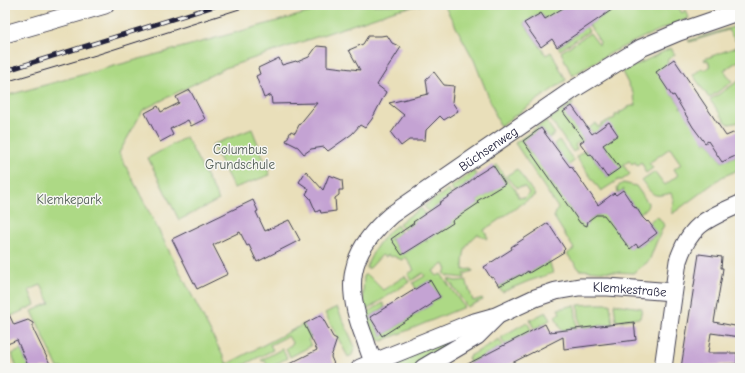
<svg xmlns="http://www.w3.org/2000/svg" width="745" height="373" font-family="'Comic Neue',sans-serif">
<style>
.green{fill:#add985;stroke:#687e60}
.building{fill:#c4a3d3}
.lines{fill:none;stroke-linecap:round;stroke-linejoin:round}
.minor-casing{stroke:#403e4e;stroke-width:19}
.minor{stroke:#fff;stroke-width:17}
.tram{stroke:#22223b;stroke-width:1}
.rail-casing{stroke:#22223b;stroke-width:4.5}
.rail{stroke:#f6f6f2;stroke-width:3;stroke-dasharray:9;stroke-linecap:butt}
.labels{text-anchor:middle;dominant-baseline:central;stroke-width:3;stroke-linejoin:round;paint-order:stroke}
.street-label{font-size:13px;fill:#22223b;stroke:#f6f6f2}
.park-label{font-size:13px;fill:#4c5951;stroke:#f6f6f2}
</style>
<rect width="100%" height="100%" fill="#f6f6f2"/>
<filter id="ink" filterUnits="userSpaceOnUse"><feTurbulence type="fractalNoise" baseFrequency=".025" numOctaves="2"/><feDisplacementMap in="SourceGraphic" scale="8" xChannelSelector="R" yChannelSelector="G"/><feConvolveMatrix kernelMatrix="1 2 1 2 8 2 1 2 1" color-interpolation-filters="sRGB"/></filter>
<filter id="wash" filterUnits="userSpaceOnUse"><feTurbulence type="fractalNoise" baseFrequency=".012" numOctaves="4" result="noise"/><feDisplacementMap in="SourceGraphic" scale="16" xChannelSelector="R" yChannelSelector="G"/><feGaussianBlur stdDeviation="0.9" result="paint"/><feColorMatrix in="noise" values="0 0 0 0 0 0 0 0 0 0 0 0 0 0 0 0 0 1.4 0 .05"/><feComposite in="paint" operator="in"/></filter>
<g filter="url(#wash)">
<rect width="100%" height="100%" fill="#e9dfba"/>
<g class="green">
<path d="M336 5H421L396 10 225 68 143 110 119 153 227 364 304 324 311 338 308 340 311 346 290 357 286 348 293 344 288 336 270 345 273 350 237 368H58L32 311 50 303 41 285 29 290 35 305 5 319V96Z"/>
<path d="M444 5H572L589 31 560 50 558 47 577 34 568 20 546 21 541 13 524 23 546 55 551 52 566 80 500 126 474 60Z"/>
<path d="M623 5H677L682 13 686 10 689 18C648 34 609 52 572 76L561 52 590 33 599 45 600 42 589 25 616 7 617 9Z"/>
<path d="M740 25V60L724 70 732 82 709 98 693 75 702 68 703 70 710 67 708 60 705 61 704 59 739 46 728 30 690 42 688 41Z"/>
<path d="M671 48 675 55 667 60 668 62 666 64 672 96 673 95 681 106 680 108 682 107 689 118 688 119H689L705 142 704 143 708 141 722 162 740 154V169L722 177 672 214V207L674 201 671 193C652 198 653 195 642 181L655 172 665 185 678 175 674 169 681 164 670 148 649 163 653 168 646 173 644 170 645 169 641 162 637 165 635 162 632 164 629 161 623 165 630 174 622 180H618L601 191 576 157 585 150 589 155 591 154 607 177 619 168 603 145 589 128 596 123 597 127 601 126V124L605 123V122L615 118V115L620 114 619 112 624 111V110L628 109V107L636 105 633 93 622 72Z"/>
<path d="M740 80V122L729 124 726 122 710 100Z"/>
<path d="M573 102 572 106 564 112 584 140 580 143 579 142 575 145 577 149 573 152 550 119Z"/>
<path d="M546 121 555 134 549 138 541 128 522 142 549 175 547 177 568 203 567 205 586 226C589 222 592 216 599 215V213L603 211 630 249 636 244 638 247 657 234 649 222 656 217 659 218 664 225 656 243 649 261 633 273 580 270 567 254 574 249 554 217 558 208 515 143Z"/>
<path d="M252 129 270 175 234 188 212 145Z"/>
<path d="M186 137 219 200 179 220 148 158Z"/>
<path d="M559 140 574 161 568 166 554 144Z"/>
<path d="M497 165 508 182 516 190 518 197 525 198 529 193 525 187H519L518 188 509 180 506 176 517 169 535 195 484 230 488 238 487 239 478 234C464 245 463 253 463 270L472 269 473 271 464 274 465 278 447 276 444 272 447 270 444 264 433 271 437 276 441 274 464 307 382 341 375 338 365 314 383 303 385 307 370 317 382 336 432 304 431 302 440 297 429 280V281L416 289 413 283 425 276 423 273 411 281 408 274 414 270 406 257 402 260 393 256 392 257 388 255 385 257 382 255 370 268H366C373 250 382 236 397 225L401 232 390 240 391 239 402 255 425 240 427 242 426 239 453 223 451 220 467 210 468 211V209L477 203H479L477 201 493 191H494V190L503 184H505L494 167Z"/>
<path d="M474 171 477 177 467 184 465 183 466 185 454 193 451 187Z"/>
<path d="M623 183 636 186 648 203C648 209 644 211 639 213L636 207 635 208 623 191 624 189 618 193 617 187Z"/>
<path d="M448 190 452 196 440 203H439L440 204 429 212 424 206Z"/>
<path d="M421 208 425 214 415 222 413 221 414 223 404 230 399 223Z"/>
<path d="M549 260 553 273 529 281 502 292 499 286 520 275 521 276 528 271 529 273Z"/>
<path d="M364 275H368L383 290 405 276 409 282 365 311 363 293Z"/>
<path d="M448 279 456 281 466 280 473 301 482 298 483 300 467 307Z"/>
<path d="M594 304H610L613 324 580 328 578 305Z"/>
<path d="M614 304 642 308 640 318 616 321Z"/>
<path d="M575 305 577 328 562 330V333L555 316 560 313 558 309Z"/>
<path d="M337 307 355 347 352 355 348 357 325 313Z"/>
<path d="M546 312 550 320 534 329 530 320Z"/>
<path d="M527 322 532 331 505 345 501 337Z"/>
<path d="M473 332 414 368H383L382 363Z"/>
<path d="M499 339 503 346 470 363 468 357Z"/>
<path d="M282 349 287 358 269 368 265 361H262L261 360Z"/>
<path d="M21 350 29 368H17L12 354Z"/>
</g>
<g id="blocks">
<g class="building">
<path d="M568 5H619L557 47 552 39 541 47 524 23 541 13 545 19Z"/>
<path d="M387 35 392 43 401 47 377 85 386 92 372 119 365 128 360 125 352 134 328 151 324 147 311 149 304 154 298 147 286 141 291 131 295 133 299 125 317 103 272 104 271 95 264 98 256 76 260 74 258 68 279 58 282 65 296 61 297 62 309 57 317 46 327 47V66L360 70 349 50 363 44 368 36H381Z"/>
<path d="M674 59 726 136 740 130V154L722 162 708 141 705 143 693 127 674 95 672 96 656 72Z"/>
<path d="M434 72 444 85 454 86 452 102 458 111 444 120 440 116 426 130 425 140H409L401 146 391 133 404 115 389 103 428 94 426 79Z"/>
<path d="M190 90 205 119 191 126 188 120 170 129 173 135 160 142 145 113 158 106 161 112 179 103 176 97Z"/>
<path d="M572 106 592 134 609 122 618 135 603 145 620 168 607 177 591 154 589 155 580 143 584 140 563 112Z"/>
<path d="M541 128 570 167 571 166 598 205 614 193 616 195 623 190 635 208 636 207 643 218 647 222 648 221 657 233 638 247 636 244 630 249 604 215H596L588 221 587 226 580 223 523 141Z"/>
<path d="M493 165 505 184 477 201 479 203 452 221 453 223 402 255 391 239 414 223 413 222 440 204 439 203 466 185 477 175Z"/>
<path d="M306 171 323 190 329 175 342 180 343 190H339V195L335 198 336 211 321 213 320 210 316 212 310 198 306 194 309 189 299 182Z"/>
<path d="M253 200 258 211 256 212 265 231 289 220 300 240 257 262 249 245 247 246 240 232 213 245 228 274 197 289 172 239Z"/>
<path d="M548 223 565 249 563 251 564 252 529 273 528 271 521 276 520 275 499 286 493 277 491 278 484 267 512 249 511 247Z"/>
<path d="M699 254 722 257 721 268H723L722 275 714 322 740 327V337L711 333 708 353H737V364L707 365 706 368H681Z"/>
<path d="M430 280 440 297 431 302 432 304 382 336 370 317Z"/>
<path d="M5 306 14 325 28 320 33 323V329L52 368H29L17 340 5 345Z"/>
<path d="M321 315 333 337 337 339 331 357 334 364 326 368H281L317 350 304 324Z"/>
<path d="M634 322 636 340 564 349 563 337 502 368H460L545 324 549 332Z"/>
</g>
</g>
</g>
<g filter="url(#ink)">
<use href="#blocks" fill-opacity="0" stroke="#403e4e" stroke-width="1"/>
<g class="lines">
<g class="minor-casing">
<g id="minor">
<path d="M5 34 105 5"/>
<path id="s1" d="M360 368 471 323 496 316 535 298 556 291 579 287H608L673 292"/>
<path id="s2" d="M376 368C372 359 368 349 365 339 344 287 347 253 391 215L574 89 641 48 679 32 740 11"/>
<path d="M423 368 477 336 496 317"/>
<path d="M663 368 678 261C690 224 707 219 740 204"/>
</g>
</g>
<use href="#minor" class="minor"/>
<path class="tram" d="M5 82 96 55 252 5"/>
<g class="rail-casing">
<path id="rail" d="M5 71 218 5"/>
</g>
<use href="#rail" class="rail"/>
</g>
</g>
<g class="labels">
<g class="street-label">
<text stroke="none"><textPath href="#s2" startOffset="287">Büchsenweg</textPath></text>
<text stroke="none"><textPath href="#s1" startOffset="285">Klemkestraße</textPath></text>
</g>
<g class="park-label">
<text x="240" y="149">Columbus<tspan x="240" dy="15">Grundschule</tspan></text>
<text x="69" y="199">Klemkepark</text>
</g>
</g>
<rect width="745" height="373" fill="none" stroke="#f6f6f2" stroke-width="20"/>
</svg>
